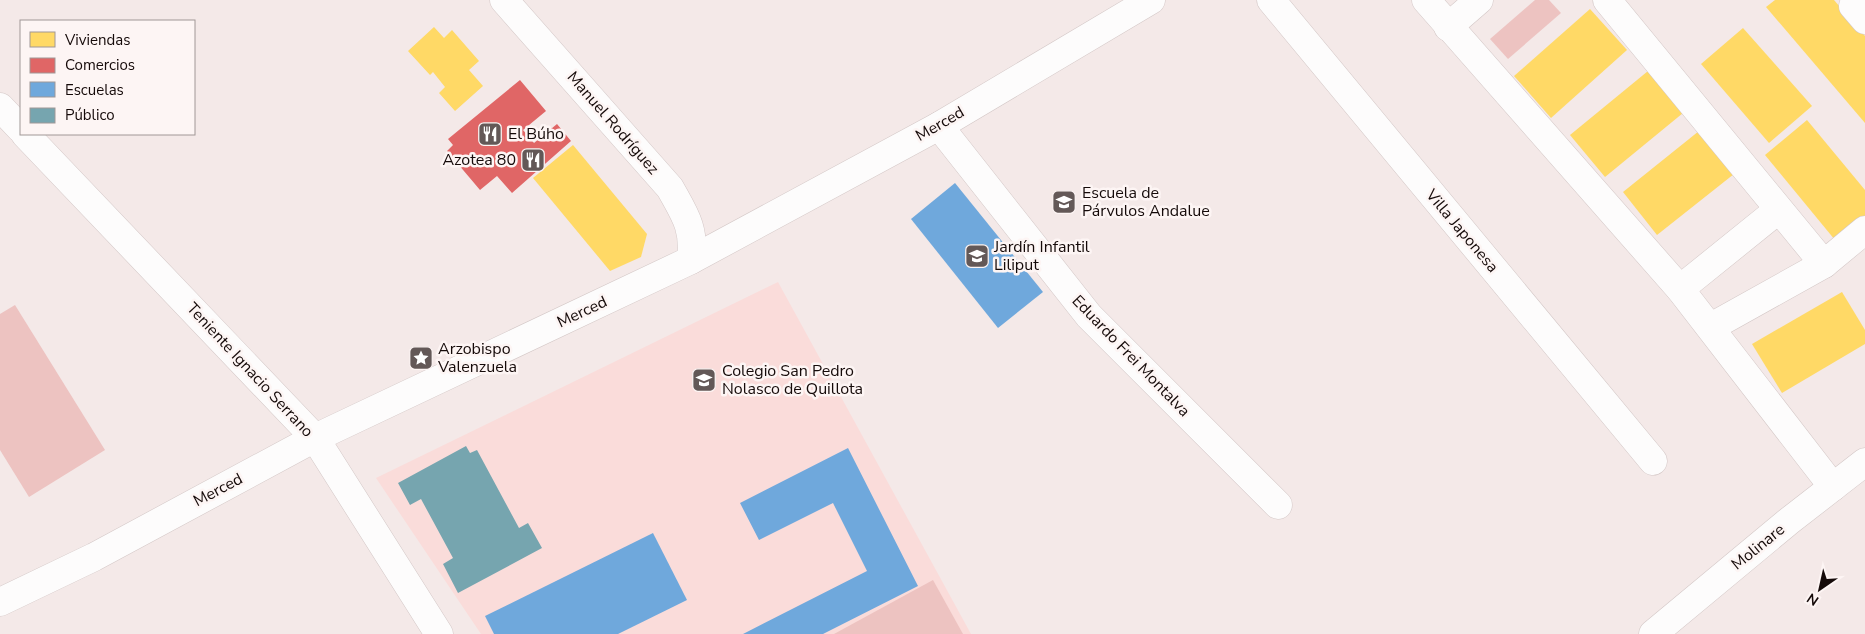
<svg xmlns="http://www.w3.org/2000/svg" width="1865" height="634" font-family="'Nunito Sans',sans-serif">
<style>
.built{fill:#fadcda}
.green{fill:#edc3c1}
.homes{fill:#ffd966}
.shops{fill:#e06666}
.schools{fill:#6fa8dc}
.public{fill:#76a5af}
.lines{fill:none;stroke-linecap:round;stroke-linejoin:round}
.street-casing{stroke:#d3c7c6;stroke-width:29}
.secondary-casing{stroke:#d3c7c6;stroke-width:29}
.street{stroke:#fdfcfc;stroke-width:28}
.secondary{stroke:#fdfcfc;stroke-width:28}
.labels{text-anchor:middle;dominant-baseline:central;stroke-width:5;stroke-linejoin:round;paint-order:stroke}
.street-label{font-size:16px;fill:#150a09;stroke:#fdf5f4}
.poi-label{font-size:16px;fill:#150a09;stroke:#fdf5f4;text-anchor:start}
</style>
<rect width="100%" height="100%" fill="#f4e9e8"/>
<path class="built" d="M778 282 971 634H481L376 478Z"/>
<g class="green">
<path d="M1535 0H1549L1561 13 1508 59 1490 39Z"/>
<path d="M15 305 105 450 29 497 0 450V314Z"/>
<path d="M933 580 963 634H834Z"/>
</g>
<g class="homes">
<path d="M1775 0H1834L1865 36V123L1766 7Z"/>
<path d="M1590 9 1627 50 1551 118 1514 76Z"/>
<path d="M434 27 444 38 452 30 479 61 469 70 483 86 455 111 439 93 445 87 433 72 430 75 408 51Z"/>
<path d="M1743 28 1812 106 1769 143 1701 64Z"/>
<path d="M1648 71 1683 113 1605 177 1570 135Z"/>
<path d="M1807 120 1865 190V216L1835 240 1765 155Z"/>
<path d="M1699 131 1734 174 1657 235 1623 192Z"/>
<path d="M573 145 647 234 641 257 610 271 533 178Z"/>
<path d="M1842 292 1865 330V344L1782 393 1752 344Z"/>
</g>
<path class="shops" d="M520 80 546 111 523 130 534 143 557 124 571 141 512 193 497 176 480 190 447 151 453 145 448 139Z"/>
<g class="schools">
<path d="M955 183 1043 292 998 328 911 219Z"/>
<path d="M848 448 918 586 823 634H743L867 571 833 503 759 540 740 503Z"/>
<path d="M653 533 687 600 618 634H494L485 616Z"/>
</g>
<path class="public" d="M466 446 470 453 477 450 519 528 528 523 542 548 458 593 443 564 453 558 421 499 410 505 398 483Z"/>
<g class="lines">
<g class="street-casing">
<g id="street">
<path d="M504 0 670 188C685 215 695 228 691 260"/>
<path d="M1271 0 1653 461"/>
<path d="M1426 0 1680 289 1833 487"/>
<path d="M1607 0 1824 264"/>
<path d="M1853 6 1865 20"/>
<path d="M1448 27 1479 0"/>
<path d="M0 107 21 129"/>
<path d="M939 126 1089 316 1278 505"/>
<path d="M25 134 315 438 439 634"/>
<path d="M1680 289 1778 210"/>
<path d="M1711 327 1824 264 1865 230"/>
<path d="M1653 634 1789 521 1865 462"/>
</g>
</g>
<g class="secondary-casing">
<path id="secondary" d="M0 602 94 557 315 438 691 260 939 126 1151 0"/>
</g>
<use href="#street" class="street"/>
<use href="#secondary" class="secondary"/>
</g>
<defs>
<g id="restaurant-square" transform="scale(1.25)"><rect x="-9" y="-9" width="18" height="18" rx="4" fill="#635857" stroke="#fdf5f4"/><path d="M-5-6h1v4h1v-4h1v4h1v-4h1v5L-1.5 .5V6h-2V.5L-5-1ZM5-6V6H3V1.5H1.5Q1.5-4 5-6Z" fill="#fff"/></g>
<g id="school-square" transform="scale(1.25)"><rect x="-9" y="-9" width="18" height="18" rx="4" fill="#635857" stroke="#fdf5f4"/><path d="M0-5L7-2L0 1L-7-2ZM-4 1L0 2.5L4 1V4Q0 6-4 4Z" fill="#fff"/></g>
<g id="sight-square" transform="scale(1.25)"><rect x="-9" y="-9" width="18" height="18" rx="4" fill="#635857" stroke="#fdf5f4"/><path d="M0-6L1.8-2.2L6-1.7L2.9 1.2L3.7 5.4L0 3.3L-3.7 5.4L-2.9 1.2L-6-1.7L-1.8-2.2Z" fill="#fff"/></g>
</defs>
<g fill-rule="evenodd">
<use href="#restaurant-square" x="490" y="134"/>
<use href="#restaurant-square" x="533" y="160"/>
<use href="#school-square" x="1064" y="202"/>
<use href="#school-square" x="977" y="256"/>
<use href="#sight-square" x="421" y="358"/>
<use href="#school-square" x="704" y="380"/>
</g>
<g class="labels">
<g class="street-label">
<text transform="translate(613 123) rotate(49)">Manuel Rodríguez</text>
<text transform="translate(940 124) rotate(-30)">Merced</text>
<text transform="translate(1462 231) rotate(50)">Villa Japonesa</text>
<text transform="translate(582 312) rotate(-25)">Merced</text>
<text transform="translate(1131 356) rotate(46)">Eduardo Frei Montalva</text>
<text transform="translate(250 370) rotate(47)">Teniente Ignacio Serrano</text>
<text transform="translate(218 490) rotate(-28)">Merced</text>
<text transform="translate(1758 547) rotate(-39)">Molinare</text>
</g>
<g class="poi-label">
<text x="508" y="134">El Búho</text>
<text x="516" y="160" text-anchor="end">Azotea 80</text>
<text x="1082" y="193">Escuela de<tspan x="1082" dy="18">Párvulos Andalue</tspan></text>
<text x="994" y="247">Jardín Infantil<tspan x="994" dy="18">Liliput</tspan></text>
<text x="438" y="349">Arzobispo<tspan x="438" dy="18">Valenzuela</tspan></text>
<text x="722" y="371">Colegio San Pedro<tspan x="722" dy="18">Nolasco de Quillota</tspan></text>
</g>
</g>
<rect x="20" y="20" width="175" height="115" fill="#fdf5f4" stroke="#a09796"/>
<rect x="30" y="32" width="25" height="15" fill="#ffd966" stroke="#a09796"/>
<text x="65" y="45" font-size="15" fill="#150a09">Viviendas</text>
<rect x="30" y="58" width="25" height="15" fill="#e06666" stroke="#a09796"/>
<text x="65" y="70" font-size="15" fill="#150a09">Comercios</text>
<rect x="30" y="82" width="25" height="15" fill="#6fa8dc" stroke="#a09796"/>
<text x="65" y="95" font-size="15" fill="#150a09">Escuelas</text>
<rect x="30" y="108" width="25" height="15" fill="#76a5af" stroke="#a09796"/>
<text x="65" y="120" font-size="15" fill="#150a09">Público</text>
<g transform="translate(1820 589) rotate(214)" stroke="#fdf5f4" stroke-width="4" paint-order="stroke">
<path d="M0-4L9 19L0 12L-9 19Z" fill="#150a09"/>
<text y="-8" font-size="14" font-weight="bold" text-anchor="middle" fill="#150a09">N</text>
</g>
</svg>
